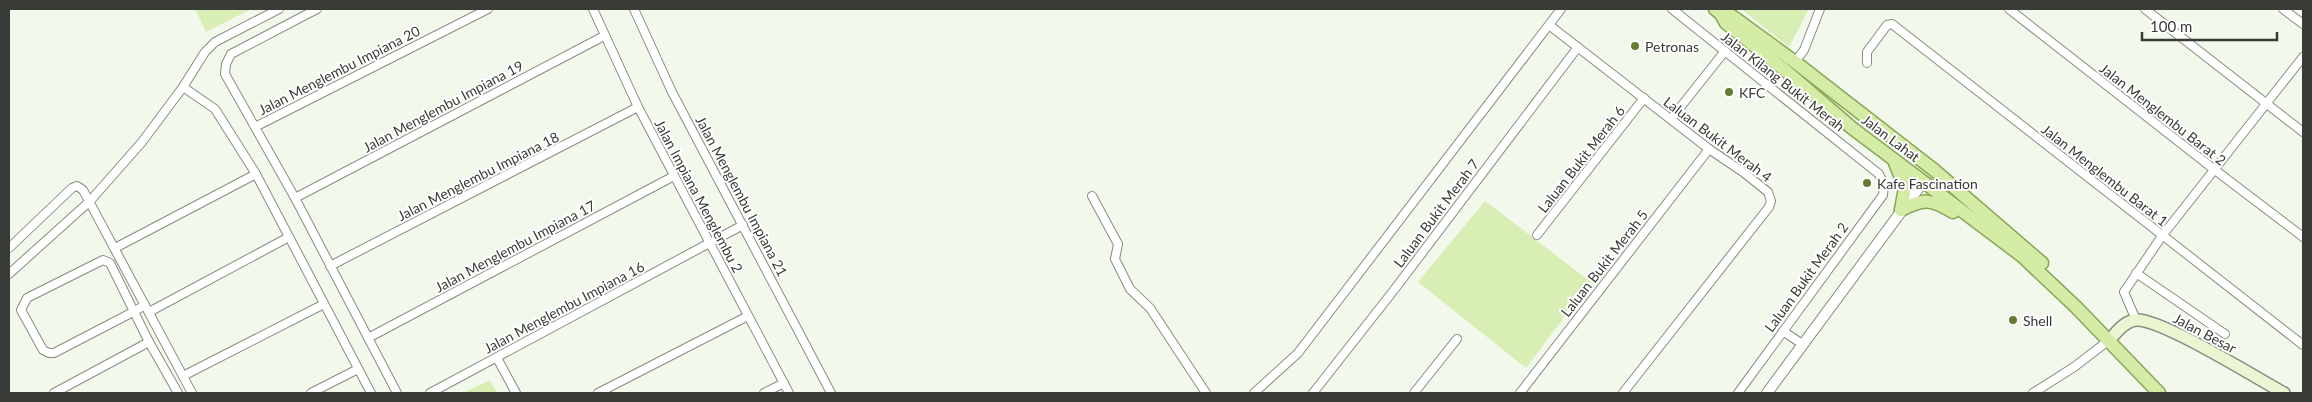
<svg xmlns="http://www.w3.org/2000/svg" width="2312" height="402" font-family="Lato,sans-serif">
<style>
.green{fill:#d8eeb4}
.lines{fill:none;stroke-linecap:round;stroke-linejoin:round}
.minor-casing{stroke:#888d81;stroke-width:10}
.tertiary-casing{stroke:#888d81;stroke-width:12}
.secondary-casing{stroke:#888d81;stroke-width:14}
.primary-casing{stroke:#8ca658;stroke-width:15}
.minor{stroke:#fff;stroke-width:8}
.tertiary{stroke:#fff;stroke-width:10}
.secondary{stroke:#eaf6d2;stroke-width:11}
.primary{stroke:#d4eca6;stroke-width:12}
.poi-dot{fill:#637c2f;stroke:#fff;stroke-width:2}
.labels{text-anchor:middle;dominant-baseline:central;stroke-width:4;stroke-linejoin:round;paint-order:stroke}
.poi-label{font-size:14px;fill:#393b36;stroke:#fff;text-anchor:start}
.street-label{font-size:14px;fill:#393b36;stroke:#fff}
</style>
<rect width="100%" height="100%" fill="#f2f8eb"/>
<g class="green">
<path d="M195 9H251L206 32Z"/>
<path d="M1741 9H1809L1789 47Z"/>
<path d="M1485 201 1591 282 1526 368 1418 282Z"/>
<path d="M490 380 497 393H463Z"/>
</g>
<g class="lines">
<g class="minor-casing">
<g id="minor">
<path d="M317 9 231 54 226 64 225 74 295 198 397 393"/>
<path d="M593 9 638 107 789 393"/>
<path d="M634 9 672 92 831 393"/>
<path d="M1672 9 1879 174 1884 184 1883 195 1738 393"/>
<path d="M2009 9 2215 170 2303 237"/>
<path d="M2145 9 2303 132"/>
<path d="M2283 9 2303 24"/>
<path d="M1549 25 1709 149 1743 172 1768 192 1771 201 1769 207 1623 393"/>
<path d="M1795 62 1804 50 1820 9"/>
<path d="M1867 63V52L1887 25 1892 24 2303 345"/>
<path d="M183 87 215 109 256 174 371 393"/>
<path d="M1671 119 1725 51"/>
<path d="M255 127 488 9"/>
<path d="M1092 196 1118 244 1115 259 1130 289 1150 308 1206 393"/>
<path d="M295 198 604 36"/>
<path d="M1537 235 1644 98"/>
<path d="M9 248 72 188 77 186 83 190 192 393"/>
<path d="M115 248 256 174"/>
<path d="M330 266 638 107"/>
<path d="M2136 273 2225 334"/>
<path d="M9 274 90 201 142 142 183 87 205 52 215 42 279 9"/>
<path d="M145 305 133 312 54 353H49L43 350 21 310 27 298 103 260 110 263 149 342"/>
<path d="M149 312 289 237"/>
<path d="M2136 320 2124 292 2162 236 2303 57"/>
<path d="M1783 331 1802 344"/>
<path d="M368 338 674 176"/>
<path d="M497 358 516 393"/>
<path d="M183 376 324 304"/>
<path d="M54 393 149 342 178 393"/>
<path d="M311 393 358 369"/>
<path d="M430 393 743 225"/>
<path d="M598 393 748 316"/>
<path d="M764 393 784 383"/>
<path d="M1254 393 1298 353 1561 9"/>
<path d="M1313 393 1394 290 1578 47"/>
<path d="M1414 393 1457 339"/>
<path d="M1520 393 1709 149"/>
<path d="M2033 393 2074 367 2108 341"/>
</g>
</g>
<g class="tertiary-casing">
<path id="tertiary" d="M1767 393 1923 182"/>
</g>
<g class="secondary-casing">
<path id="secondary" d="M2113 336C2119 329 2127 320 2137 320 2164 320 2256 378 2284 393"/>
</g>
<g class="primary-casing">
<g id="primary">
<path d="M1715 9 1721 14 1726 23 1786 71 1852 128 2022 256 2076 307 2159 393"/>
<path d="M1721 14 1732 16 1795 62 1934 170 2042 263"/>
<path d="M1895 163 1905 187 1901 210"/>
<path d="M1901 210C1924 198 1931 199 1953 212"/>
</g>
</g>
<use href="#minor" class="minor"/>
<use href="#tertiary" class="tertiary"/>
<use href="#secondary" class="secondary"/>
<use href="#primary" class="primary"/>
</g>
<g class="poi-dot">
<circle cx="1635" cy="46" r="5"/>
<circle cx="1729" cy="92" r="5"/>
<circle cx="1867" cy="183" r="5"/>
<circle cx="2013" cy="320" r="5"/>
</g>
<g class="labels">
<g class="poi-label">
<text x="1645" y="46">Petronas</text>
<text x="1739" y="92">KFC</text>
<text x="1877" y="183">Kafe Fascination</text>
<text x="2023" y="320">Shell</text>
</g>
<g class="street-label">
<text transform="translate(339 70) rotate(-27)">Jalan Menglembu Impiana 20</text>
<text transform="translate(1783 81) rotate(38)">Jalan Kilang Bukit Merah</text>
<text transform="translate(443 106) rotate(-28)">Jalan Menglembu Impiana 19</text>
<text transform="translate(2163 114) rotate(38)">Jalan Menglembu Barat 2</text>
<text transform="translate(1891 138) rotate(37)">Jalan Lahat</text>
<text transform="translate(1718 139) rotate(37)">Laluan Bukit Merah 4</text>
<text transform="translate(1581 159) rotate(-52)">Laluan Bukit Merah 6</text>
<text transform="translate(2105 175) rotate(38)">Jalan Menglembu Barat 1</text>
<text transform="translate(478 176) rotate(-27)">Jalan Menglembu Impiana 18</text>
<text transform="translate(699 196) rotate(62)">Jalan Impiana Menglembu 2</text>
<text transform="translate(742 196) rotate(62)">Jalan Menglembu Impiana 21</text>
<text transform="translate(1436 213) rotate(-53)">Laluan Bukit Merah 7</text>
<text transform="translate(515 246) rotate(-28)">Jalan Menglembu Impiana 17</text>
<text transform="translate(1604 263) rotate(-52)">Laluan Bukit Merah 5</text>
<text transform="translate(1806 277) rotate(-54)">Laluan Bukit Merah 2</text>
<text transform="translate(564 307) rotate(-28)">Jalan Menglembu Impiana 16</text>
<text transform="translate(2205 333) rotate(28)">Jalan Besar</text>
</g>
</g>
<rect width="2312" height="402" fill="none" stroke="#393b36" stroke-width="20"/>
<path d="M2142 32v8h135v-8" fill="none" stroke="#393b36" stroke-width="2.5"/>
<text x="2150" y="32" font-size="15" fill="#393b36" stroke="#ffffff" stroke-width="4" paint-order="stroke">100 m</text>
</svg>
